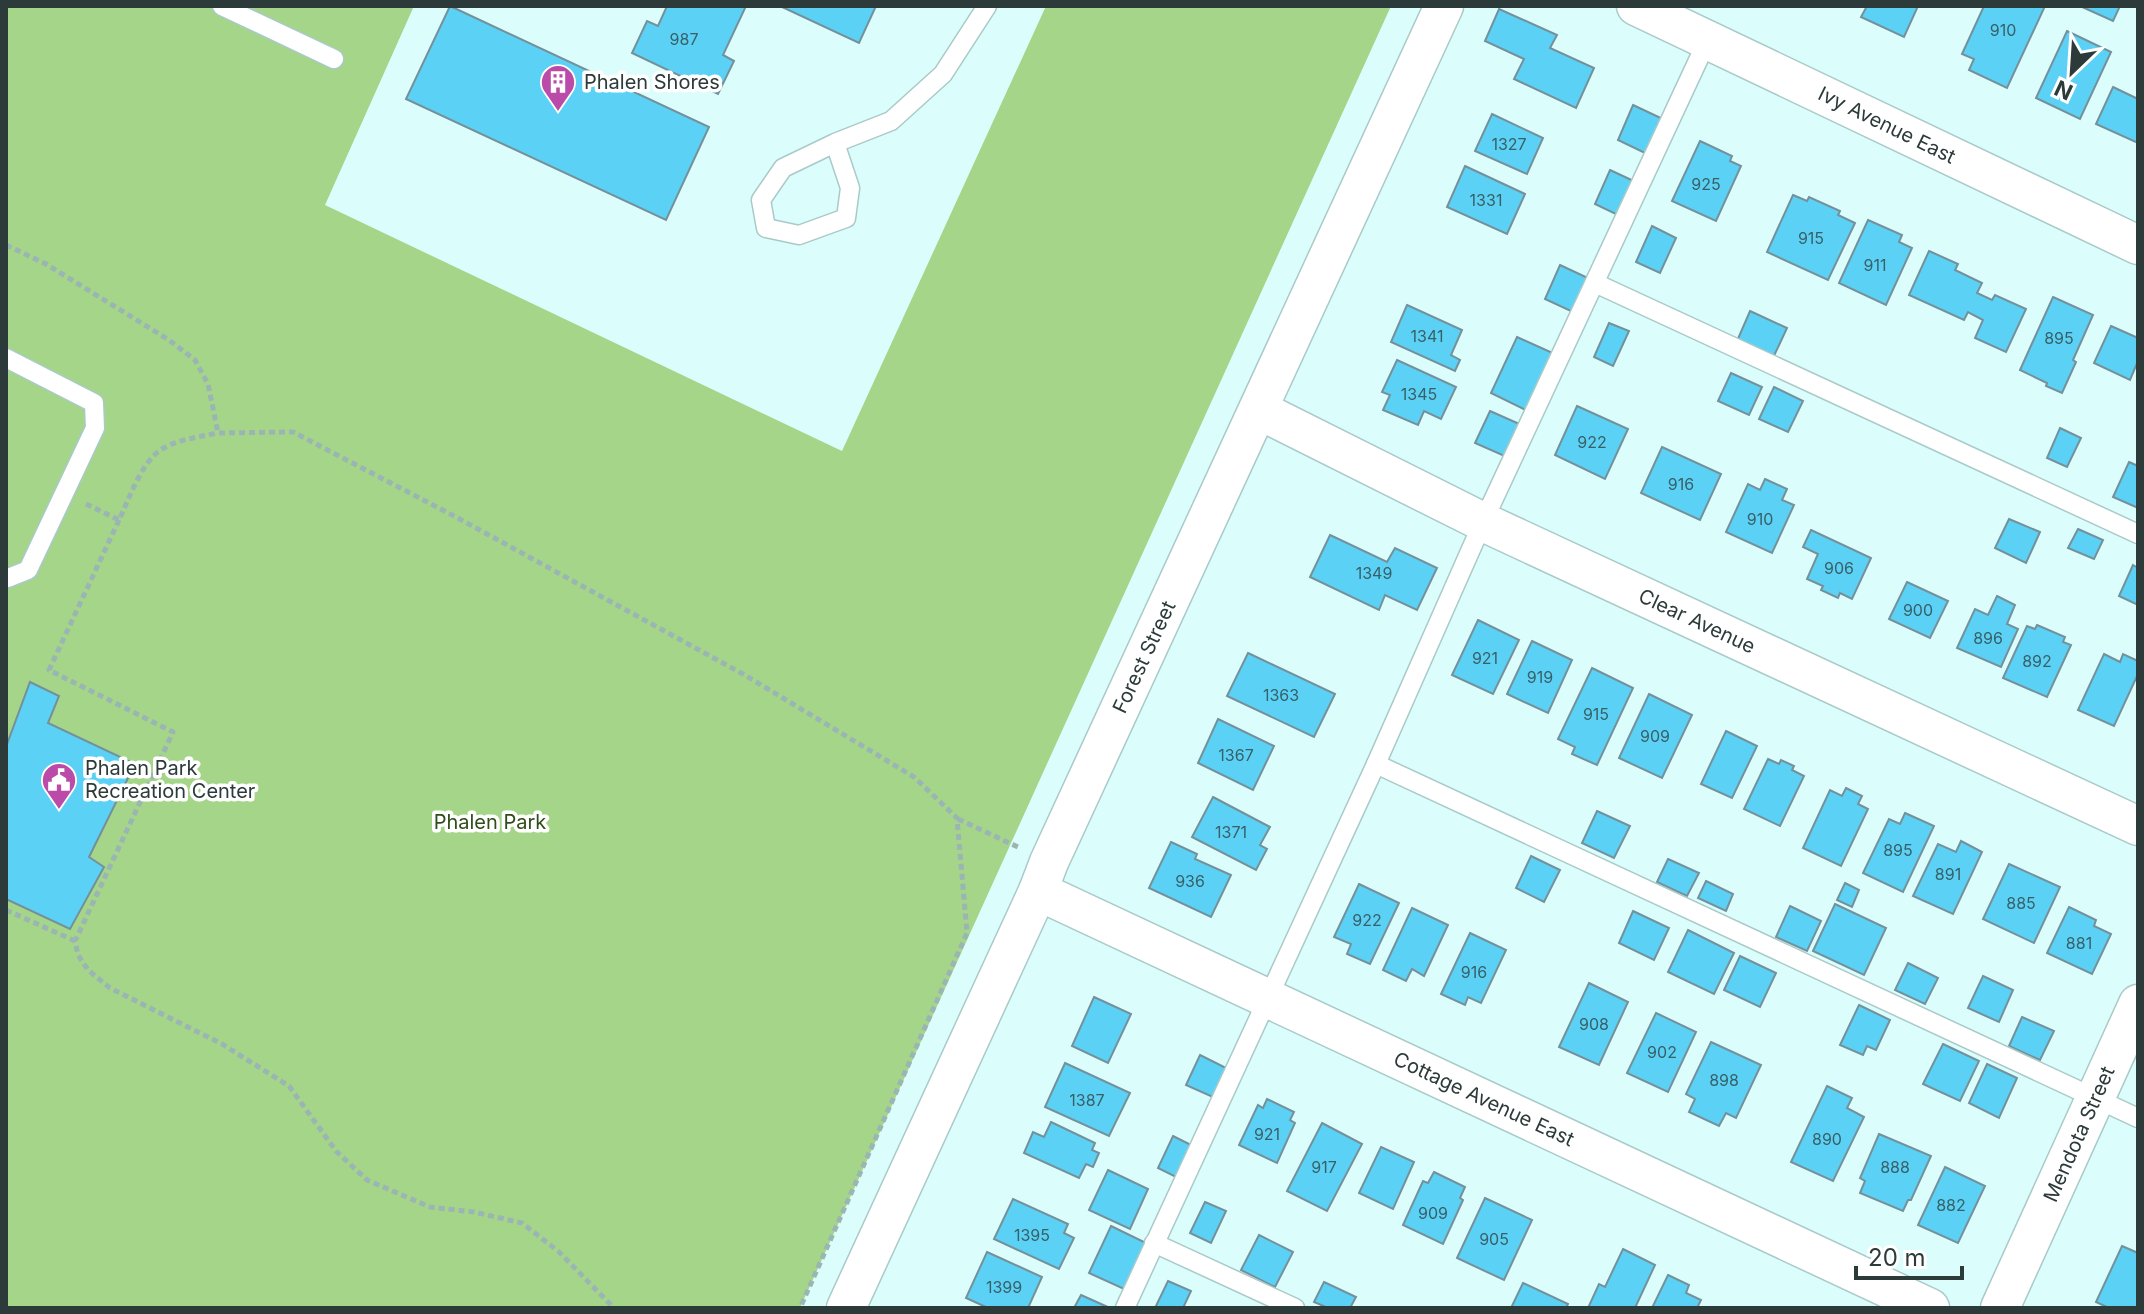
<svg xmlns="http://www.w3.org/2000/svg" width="2144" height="1314" font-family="Inter,sans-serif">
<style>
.green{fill:#a5d588}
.building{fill:#5bd2f5;stroke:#74919b;stroke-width:2}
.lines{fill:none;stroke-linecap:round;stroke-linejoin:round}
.lane-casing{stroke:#a9cac8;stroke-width:21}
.street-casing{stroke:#a9cac8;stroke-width:41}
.path{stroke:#9ab5b3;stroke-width:5;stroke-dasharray:6 4;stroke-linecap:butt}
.lane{stroke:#fff;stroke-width:18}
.street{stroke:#fff;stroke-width:38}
.labels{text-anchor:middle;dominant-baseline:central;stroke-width:7;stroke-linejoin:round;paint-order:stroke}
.number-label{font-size:16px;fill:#386068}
.poi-label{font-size:20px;fill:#2c3a39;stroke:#fff;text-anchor:start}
.street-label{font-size:20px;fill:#2c3a39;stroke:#fff}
.park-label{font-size:20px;fill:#2f4e19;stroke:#fff}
</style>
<rect width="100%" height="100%" fill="#dbfefc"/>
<path class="green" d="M6 6H414L325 205 842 451 1046 6H1391L800 1308H6Z"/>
<g class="building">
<path d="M450 6 709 127 666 220 406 99Z"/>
<path d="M667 6H746L723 55 734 61 718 94 632 53 647 21 658 26Z"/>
<path d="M780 6H876L859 43Z"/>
<path d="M1867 6H1918L1904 37 1861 17Z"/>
<path d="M1984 6H2045L2007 88 1969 70 1974 59 1962 54Z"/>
<path d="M2080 6H2120L2113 21Z"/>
<path d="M1499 9 1557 35 1550 48 1594 68 1576 108 1514 79 1524 59 1485 41Z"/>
<path d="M2067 31 2111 52 2080 119 2036 98Z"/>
<path d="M2113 87 2138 99V143L2096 124Z"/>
<path d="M1633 105 1665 120 1649 155 1618 140Z"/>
<path d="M1492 114 1543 138 1527 174 1475 151Z"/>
<path d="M1700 141 1732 156 1730 161 1741 166 1716 221 1672 201Z"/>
<path d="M1465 166 1525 194 1507 234 1447 207Z"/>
<path d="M1610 170 1638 183 1622 217 1595 204Z"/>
<path d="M1793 195 1807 201 1809 197 1840 211 1838 215 1855 223 1828 280 1767 252Z"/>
<path d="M1868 220 1902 235 1899 242 1912 248 1886 305 1839 283Z"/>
<path d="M1652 226 1676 238 1660 273 1636 262Z"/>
<path d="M1929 251 1958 264 1955 270 1982 283 1977 293 1992 300 1995 295 2026 309 2006 352 1975 338 1983 320 1968 312 1964 320 1909 295Z"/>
<path d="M1560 265 1590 279 1575 313 1545 299Z"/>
<path d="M2053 297 2093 315 2073 360 2076 362 2062 393 2046 386 2047 383 2020 370Z"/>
<path d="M1407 305 1462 330 1451 355 1460 360 1455 371 1391 342Z"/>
<path d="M1750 311 1787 328 1773 358 1737 341Z"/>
<path d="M1609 323 1629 331 1613 366 1594 357Z"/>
<path d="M2111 326 2138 338V361L2130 380 2094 363Z"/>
<path d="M1517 337 1557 355 1530 412 1491 393Z"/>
<path d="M1397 360 1456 387 1441 419 1424 411 1418 425 1383 410 1390 395 1382 392Z"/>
<path d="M1731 373 1762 387 1749 415 1718 401Z"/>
<path d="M1774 387 1803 401 1788 432 1759 419Z"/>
<path d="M1577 406 1628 429 1605 479 1555 455Z"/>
<path d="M1490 411 1524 426 1509 458 1475 443Z"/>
<path d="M2060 428 2081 438 2067 467 2047 458Z"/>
<path d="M1662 447 1721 474 1700 520 1641 493Z"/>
<path d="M2129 462 2138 466V508L2113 497Z"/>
<path d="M1765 479 1787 489 1782 500 1794 505 1772 553 1726 532 1748 484 1760 490Z"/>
<path d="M2009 519 2040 532 2026 563 1995 548Z"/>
<path d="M2078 529 2103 540 2094 559 2068 548Z"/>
<path d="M1811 530 1871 558 1852 599 1840 593 1838 598 1821 590 1823 586 1807 579 1818 554 1803 547Z"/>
<path d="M1330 535 1387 562 1395 548 1437 568 1417 610 1385 595 1379 610 1310 577Z"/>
<path d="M2133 565 2138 568V605L2119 596Z"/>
<path d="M1907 582 1948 601 1930 638 1889 619Z"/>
<path d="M1997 596 2015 605 2007 624 2018 629 2001 667 1957 648 1975 609 1988 615Z"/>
<path d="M1478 620 1519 640 1493 694 1452 675Z"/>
<path d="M2037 625 2065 637 2063 642 2071 645 2047 697 2003 678 2027 626 2035 629Z"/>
<path d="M1532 641 1572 660 1548 713 1507 694Z"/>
<path d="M1248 653 1335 694 1314 737 1227 696Z"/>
<path d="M2104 654 2120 662 2123 654 2138 661V674L2114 726 2078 710Z"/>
<path d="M1592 668 1633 688 1597 765 1572 754 1575 747 1558 739Z"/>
<path d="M30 682 59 696 48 723 135 764 89 857 104 867 70 929 6 899V747Z"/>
<path d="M1649 694 1692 715 1662 778 1619 758Z"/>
<path d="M1218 719 1274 746 1253 790 1198 763Z"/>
<path d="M1726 731 1757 746 1732 798 1701 784Z"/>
<path d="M1768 759 1779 764 1781 760 1794 766 1792 770 1804 776 1780 826 1744 809Z"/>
<path d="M1846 788 1862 796 1858 804 1868 809 1841 866 1803 848 1830 790 1842 796Z"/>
<path d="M1213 797 1270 827 1260 845 1267 849 1256 870 1192 837Z"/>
<path d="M1597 811 1630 826 1614 858 1582 843Z"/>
<path d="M1905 813 1934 826 1903 892 1863 873 1889 819 1900 824Z"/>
<path d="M1961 841 1982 852 1953 914 1913 896 1938 844 1956 852Z"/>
<path d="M1171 842 1197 854 1195 859 1231 875 1211 917 1149 888Z"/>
<path d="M1531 856 1560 870 1544 902 1516 888Z"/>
<path d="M1668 859 1699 873 1687 896 1657 882Z"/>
<path d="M2009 864 2060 887 2034 943 1983 919Z"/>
<path d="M1706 881 1733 894 1726 911 1698 898Z"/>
<path d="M1845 883 1859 890 1852 907 1837 900Z"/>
<path d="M1359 884 1399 903 1370 964 1347 954 1351 944 1334 937Z"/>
<path d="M1835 904 1886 928 1864 975 1813 951Z"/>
<path d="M1790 906 1821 921 1807 951 1776 937Z"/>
<path d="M2069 907 2096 920 2094 926 2111 934 2092 974 2047 953Z"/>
<path d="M1412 908 1448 925 1424 976 1412 969 1406 981 1383 970Z"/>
<path d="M1633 911 1669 928 1654 960 1619 943Z"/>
<path d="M1688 930 1734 953 1714 994 1668 972Z"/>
<path d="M1470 933 1506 950 1481 1003 1468 997 1465 1005 1441 994Z"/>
<path d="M1740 956 1776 973 1760 1007 1724 990Z"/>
<path d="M1908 963 1938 978 1925 1004 1895 990Z"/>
<path d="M1983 976 2013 990 1999 1022 1968 1008Z"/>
<path d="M1589 983 1628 1002 1599 1065 1559 1047Z"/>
<path d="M1094 997 1131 1014 1108 1063 1072 1046Z"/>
<path d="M1859 1005 1890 1020 1876 1050 1867 1046 1863 1055 1840 1045Z"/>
<path d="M1656 1013 1696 1032 1668 1092 1627 1073Z"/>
<path d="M2022 1017 2054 1031 2040 1060 2009 1046Z"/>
<path d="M1711 1042 1761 1065 1736 1118 1726 1113 1719 1126 1689 1112 1695 1099 1686 1094Z"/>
<path d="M1943 1044 1979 1061 1960 1101 1923 1084Z"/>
<path d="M1200 1055 1228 1069 1215 1098 1186 1085Z"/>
<path d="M1065 1063 1130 1093 1109 1136 1045 1107Z"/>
<path d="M1987 1064 2017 1078 1999 1118 1969 1103Z"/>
<path d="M1827 1086 1852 1098 1847 1108 1864 1117 1833 1181 1791 1162Z"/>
<path d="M1267 1099 1294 1112 1290 1120 1295 1123 1277 1163 1239 1145 1258 1105 1263 1108Z"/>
<path d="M1051 1122 1095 1143 1092 1150 1099 1153 1093 1167 1086 1164 1079 1178 1024 1153 1033 1132 1044 1137Z"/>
<path d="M1322 1123 1362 1144 1327 1211 1287 1191Z"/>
<path d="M1879 1134 1931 1156 1911 1200H1908L1903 1211 1860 1193 1865 1181 1860 1178Z"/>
<path d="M1173 1136 1193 1146 1178 1178 1158 1168Z"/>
<path d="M1381 1147 1414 1162 1393 1209 1359 1193Z"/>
<path d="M1945 1167 1985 1186 1958 1243 1918 1225Z"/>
<path d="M1108 1170 1148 1189 1130 1229 1089 1210Z"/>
<path d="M1434 1172 1465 1187 1460 1198 1463 1200 1443 1244 1403 1225 1423 1181 1428 1183Z"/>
<path d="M1485 1198 1532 1220 1504 1280 1457 1258Z"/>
<path d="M1013 1199 1068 1224 1064 1233 1074 1238 1059 1269 994 1239Z"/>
<path d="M1205 1202 1226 1211 1211 1243 1190 1233Z"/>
<path d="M1111 1226 1146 1243 1124 1289 1089 1273Z"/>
<path d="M1259 1235 1293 1252 1275 1287 1241 1270Z"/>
<path d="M2122 1246 2138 1253V1308H2109L2096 1302Z"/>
<path d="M1623 1249 1655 1265 1635 1308H1588L1599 1284 1605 1287Z"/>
<path d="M987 1252 1042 1277 1028 1308H988L966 1298Z"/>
<path d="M1668 1275 1689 1285 1686 1293 1701 1300 1697 1308H1652Z"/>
<path d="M1168 1281 1191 1291 1183 1308H1155Z"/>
<path d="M1324 1282 1356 1297 1350 1308H1328L1314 1302Z"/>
<path d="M1523 1283 1568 1304 1566 1308H1511Z"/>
<path d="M1081 1295 1110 1308H1074Z"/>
</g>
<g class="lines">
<g class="lane-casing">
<g id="lane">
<path d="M222 6 334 59"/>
<path d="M835 143 850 188 846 218 799 235 766 228 761 200 783 168 835 143 891 121 943 74 987 6"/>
<path d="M1595 283 2138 534"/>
<path d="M6 358 94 403 95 428 28 570 8 578 6 577"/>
<path d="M1376 764 2138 1118"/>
<path d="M1154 1243 1295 1308"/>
<path d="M1125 1308 1376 764 1483 522 1708 39"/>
</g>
</g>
<g class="street-casing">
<g id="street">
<path d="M1636 6 2138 245"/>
<path d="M1259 410 1483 522 2138 826"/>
<path d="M1038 891 1930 1308"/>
<path d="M846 1308 1038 891 1049 862 1444 6"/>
<path d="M2000 1308 2138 1004"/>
</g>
</g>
<g class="path">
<path d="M6 245 46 264 169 340 195 360 208 384 218 433 293 432 456 517 743 674 914 777 957 818 967 933 800 1308"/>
<path d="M86 504 119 520C129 499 142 461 162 449 179 439 199 437 218 433"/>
<path d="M119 520 49 670 173 732 75 941 78 955 88 970 110 988 222 1044 289 1086 336 1151 367 1180 430 1207 474 1212 522 1223 558 1251 614 1308"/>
<path d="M958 819 1018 847"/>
<path d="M6 910 75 941"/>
</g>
<use href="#lane" class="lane"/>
<use href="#street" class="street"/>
</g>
<defs>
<g id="building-pin" transform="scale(1.8)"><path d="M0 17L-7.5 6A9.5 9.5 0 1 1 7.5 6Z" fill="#bb4ba8" stroke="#fff"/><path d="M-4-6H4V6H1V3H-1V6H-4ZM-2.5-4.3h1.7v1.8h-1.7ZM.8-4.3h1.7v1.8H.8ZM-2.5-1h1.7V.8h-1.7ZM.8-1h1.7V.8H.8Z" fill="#fff"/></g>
<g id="civic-pin" transform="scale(1.8)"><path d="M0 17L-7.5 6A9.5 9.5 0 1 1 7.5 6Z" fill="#bb4ba8" stroke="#fff"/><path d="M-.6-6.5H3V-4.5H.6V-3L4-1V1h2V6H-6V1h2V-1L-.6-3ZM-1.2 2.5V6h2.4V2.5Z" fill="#fff"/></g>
</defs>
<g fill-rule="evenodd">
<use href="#building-pin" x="558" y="82"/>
<use href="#civic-pin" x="59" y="780"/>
</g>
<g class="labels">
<g class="number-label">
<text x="2003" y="30">910</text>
<text x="684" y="39">987</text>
<text x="1509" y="144">1327</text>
<text x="1706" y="184">925</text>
<text x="1486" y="200">1331</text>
<text x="1811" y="238">915</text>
<text x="1875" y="265">911</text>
<text x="1427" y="336">1341</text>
<text x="2059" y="338">895</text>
<text x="1419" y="394">1345</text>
<text x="1592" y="442">922</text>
<text x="1681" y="484">916</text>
<text x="1760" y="519">910</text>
<text x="1839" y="568">906</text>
<text x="1374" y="573">1349</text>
<text x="1918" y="610">900</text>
<text x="1988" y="638">896</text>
<text x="1485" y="658">921</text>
<text x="2037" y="661">892</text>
<text x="1540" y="677">919</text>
<text x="1281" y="695">1363</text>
<text x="1596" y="714">915</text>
<text x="1655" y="736">909</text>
<text x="1236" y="755">1367</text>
<text x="1231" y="832">1371</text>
<text x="1898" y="850">895</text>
<text x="1948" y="874">891</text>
<text x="1190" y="881">936</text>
<text x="2021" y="903">885</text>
<text x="1367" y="920">922</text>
<text x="2079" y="943">881</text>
<text x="1474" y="972">916</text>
<text x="1594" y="1024">908</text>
<text x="1662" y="1052">902</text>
<text x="1724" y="1080">898</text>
<text x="1087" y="1100">1387</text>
<text x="1267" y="1134">921</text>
<text x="1827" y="1139">890</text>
<text x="1324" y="1167">917</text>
<text x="1895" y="1167">888</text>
<text x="1951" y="1205">882</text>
<text x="1433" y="1213">909</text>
<text x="1032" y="1235">1395</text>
<text x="1494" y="1239">905</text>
<text x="1004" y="1287">1399</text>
</g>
<g class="poi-label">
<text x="584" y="82">Phalen Shores</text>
<text x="85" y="768">Phalen Park<tspan x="85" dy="23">Recreation Center</tspan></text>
</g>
<g class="street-label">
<text transform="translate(1887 125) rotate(26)">Ivy Avenue East</text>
<text transform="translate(1697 621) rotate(25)">Clear Avenue</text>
<text transform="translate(1144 657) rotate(-65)">Forest Street</text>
<text transform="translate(1484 1099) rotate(25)">Cottage Avenue East</text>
<text transform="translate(2079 1134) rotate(-66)">Mendota Street</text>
</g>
<g class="park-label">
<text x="490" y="822">Phalen Park</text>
</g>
</g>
<rect width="2144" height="1314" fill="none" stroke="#2c3a39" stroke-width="16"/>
<g transform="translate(2072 72) rotate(205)" stroke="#ffffff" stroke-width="6" paint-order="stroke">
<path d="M0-6L14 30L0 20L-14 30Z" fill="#2c3a39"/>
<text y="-12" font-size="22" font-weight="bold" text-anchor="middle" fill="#2c3a39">N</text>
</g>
<path d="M1856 1266v12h106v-12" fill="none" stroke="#2c3a39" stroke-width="4"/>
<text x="1868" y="1266" font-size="24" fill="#2c3a39" stroke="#ffffff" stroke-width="6" paint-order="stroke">20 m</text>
</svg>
